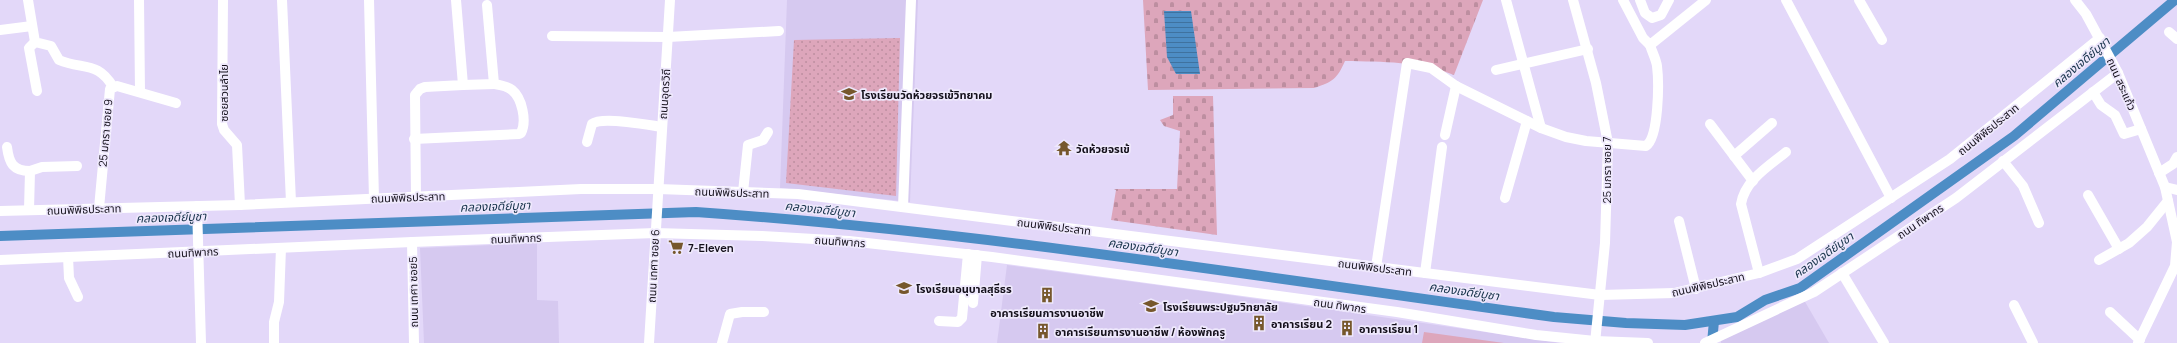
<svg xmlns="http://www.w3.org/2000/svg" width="2177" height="343" font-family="Manrope,'Noto Sans Thai',sans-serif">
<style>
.built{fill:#d6c9f0}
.grass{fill:url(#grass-dots)}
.cemetery{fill:url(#cemetery-stones)}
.garden{fill:#dda6bb}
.water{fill:url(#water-rules)}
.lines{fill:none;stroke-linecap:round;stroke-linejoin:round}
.canal{stroke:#4d8dc5;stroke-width:10}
.minor{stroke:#fff;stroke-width:10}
.labels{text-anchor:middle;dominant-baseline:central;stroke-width:3.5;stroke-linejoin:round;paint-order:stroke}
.street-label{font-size:11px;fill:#14101b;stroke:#eee8fc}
.poi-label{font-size:11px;font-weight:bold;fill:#14101b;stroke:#eee8fc;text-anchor:start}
.water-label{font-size:12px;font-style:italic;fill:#153149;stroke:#eee8fc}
</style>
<defs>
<pattern id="grass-dots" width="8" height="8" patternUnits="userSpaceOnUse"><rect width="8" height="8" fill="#dda6bb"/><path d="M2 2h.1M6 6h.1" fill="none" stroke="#bd8ea0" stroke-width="1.8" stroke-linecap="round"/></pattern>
<pattern id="cemetery-stones" width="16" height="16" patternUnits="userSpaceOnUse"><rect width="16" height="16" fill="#dda6bb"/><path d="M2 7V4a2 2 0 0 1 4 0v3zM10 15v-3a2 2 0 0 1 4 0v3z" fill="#bd8ea0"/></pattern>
<pattern id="water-rules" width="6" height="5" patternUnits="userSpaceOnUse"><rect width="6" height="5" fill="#4d8dc5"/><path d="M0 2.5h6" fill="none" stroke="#3f729f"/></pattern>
</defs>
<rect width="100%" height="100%" fill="#e3d8f9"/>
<g class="built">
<path d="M787 0H918L910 202 780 188Z"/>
<path d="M537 243V300L558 301 559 343H424L420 248Z"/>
<path d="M1007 265 1209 292 1560 343H997Z"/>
<path d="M1804 300 1829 343H1721V339Z"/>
</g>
<path class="grass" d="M900 38 896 196 786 183 794 40Z"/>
<g class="cemetery">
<path d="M1143 0H1483L1454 75C1418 61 1384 62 1345 61 1337 79 1333 82 1314 88L1148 90Z"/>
<path d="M1173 96H1213L1217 235 1111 220 1116 190 1114 189H1177L1180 131 1164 126 1160 120 1173 115Z"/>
</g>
<path class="garden" d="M1424 332 1504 343H1422Z"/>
<path class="water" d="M1164 11H1191L1200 74H1176L1167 57Z"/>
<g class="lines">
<g class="canal">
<path d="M0 236 696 212C983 232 1268 278 1554 317L1626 323 1685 325 1737 317 1765 300 1800 288 2014 136 2175 0"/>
<path d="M1712 343 1714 321"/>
</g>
<g class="minor">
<path d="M28 0 35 42 51 46 59 60C83 70 98 61 113 87"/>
<path d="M139 0 140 92"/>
<path d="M223 0 222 124 224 130 237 145 240 205"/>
<path d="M282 0 291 202"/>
<path d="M369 0 374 199"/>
<path d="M1506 0 1541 128"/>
<path d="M1573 0 1596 83 1608 143 1605 243 1595 343"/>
<path d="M1623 0 1643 38 1650 45 1706 0"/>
<path d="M1640 0 1645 13 1652 18 1661 15 1669 0"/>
<path d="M1786 0 1891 198"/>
<path d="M1859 0 1882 40"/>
<path d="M2075 0 2086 14 2118 73 2165 187 2177 242 2175 266 2138 343"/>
<path d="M0 30 32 26"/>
<path d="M2169 32 2177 39"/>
<path d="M552 36 668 37 779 31"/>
<path d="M35 42 29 48 37 91"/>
<path d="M1496 70 1588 49"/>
<path d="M463 85 494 84 487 5"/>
<path d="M2093 92 2101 105 2115 115 2124 134 2141 129"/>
<path d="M1710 124 1753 181"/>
<path d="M1445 135 1456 86"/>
<path d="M414 139 519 134 521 133C527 121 522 98 512 90 507 86 500 85 494 84"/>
<path d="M587 142 592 124C602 116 648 125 662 127"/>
<path d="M7 147C9 163 13 171 30 171"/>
<path d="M1734 156 1772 123"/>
<path d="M2003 161 2023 186 2039 223"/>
<path d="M2159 173 2173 164 2177 157"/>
<path d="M2165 187 2177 190"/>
<path d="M743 192 748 145 763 140 768 132"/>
<path d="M2088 195 2119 249"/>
<path d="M416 197 415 95 420 89 425 87 463 85 456 0"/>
<path d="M1505 198 1527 121"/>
<path d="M197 206 201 343"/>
<path d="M903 207 911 0"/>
<path d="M99 208 110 89 117 86 176 103"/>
<path d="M29 210 30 171 42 167 77 166"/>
<path d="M0 211 240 205 581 189H658L798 194 1600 295 1674 293 1759 273 1797 259 1950 159 2100 38"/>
<path d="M1679 221 1696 289"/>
<path d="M412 242 414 343"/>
<path d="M68 257 69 278 78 297"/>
<path d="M0 260 412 242 655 233 762 236 849 241 992 257 1397 312 1536 335 1595 341 1648 343"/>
<path d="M2099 260 2129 243 2147 227 2168 201"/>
<path d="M1376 267 1407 63 1431 68 1456 86 1541 128 1566 137 1586 141 1646 146C1659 137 1659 82 1657 66 1656 59 1652 52 1650 45"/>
<path d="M1425 273 1442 147"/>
<path d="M1759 273 1741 204C1745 180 1769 166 1786 152"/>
<path d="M1842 273 1884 343"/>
<path d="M973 303 977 255"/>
<path d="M2014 305 2033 343"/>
<path d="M2110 312 2140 340"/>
<path d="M939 321 958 322 962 318 968 254"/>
<path d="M274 343V322L279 302 281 248"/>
<path d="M649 343 670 0"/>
<path d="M722 343 730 314 742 312H764"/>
<path d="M1705 343 1814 292 1956 198 2118 73"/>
</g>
</g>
<defs>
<g id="school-bare" transform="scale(1.2)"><path d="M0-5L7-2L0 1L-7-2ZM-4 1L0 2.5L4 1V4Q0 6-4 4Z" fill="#76572c" stroke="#eee8fc" stroke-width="2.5" paint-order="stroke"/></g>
<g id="temple-bare" transform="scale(1.2)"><path d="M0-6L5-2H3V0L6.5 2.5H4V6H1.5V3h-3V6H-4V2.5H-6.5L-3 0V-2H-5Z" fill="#76572c" stroke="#eee8fc" stroke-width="2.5" paint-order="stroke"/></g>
<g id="supermarket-bare" transform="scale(1.2)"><path d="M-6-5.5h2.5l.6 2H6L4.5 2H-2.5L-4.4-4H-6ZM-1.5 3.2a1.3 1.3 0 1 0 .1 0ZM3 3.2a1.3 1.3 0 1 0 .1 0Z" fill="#76572c" stroke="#eee8fc" stroke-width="2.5" paint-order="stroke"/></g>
<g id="building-bare" transform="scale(1.2)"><path d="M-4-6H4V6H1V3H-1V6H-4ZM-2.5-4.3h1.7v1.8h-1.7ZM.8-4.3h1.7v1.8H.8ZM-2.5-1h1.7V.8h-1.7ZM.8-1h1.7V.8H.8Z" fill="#76572c" stroke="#eee8fc" stroke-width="2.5" paint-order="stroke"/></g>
</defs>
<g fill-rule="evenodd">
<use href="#school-bare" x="849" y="94"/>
<use href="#temple-bare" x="1064" y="148"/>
<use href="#supermarket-bare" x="676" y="247"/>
<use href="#school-bare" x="904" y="288"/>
<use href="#building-bare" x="1047" y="295"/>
<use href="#school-bare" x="1151" y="306"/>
<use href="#building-bare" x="1259" y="323"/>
<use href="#building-bare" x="1347" y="328"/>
<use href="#building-bare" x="1043" y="331"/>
</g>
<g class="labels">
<g class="street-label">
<text transform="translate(2122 84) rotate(66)">ถนน สระแก้ว</text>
<text transform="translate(223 93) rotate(-90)">ซอยสวนลำไย</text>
<text transform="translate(664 94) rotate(-86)">ถนนอุดรวิถี</text>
<text transform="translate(1988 129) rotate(-39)">ถนนพิพิธประสาท</text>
<text transform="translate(105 133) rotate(-85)">25 มกรา ซอย 9</text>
<text transform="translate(1606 170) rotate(-90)">25 มกรา ซอย 7</text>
<text transform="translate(732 192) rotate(2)">ถนนพิพิธประสาท</text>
<text transform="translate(408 197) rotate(-2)">ถนนพิพิธประสาท</text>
<text transform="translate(84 209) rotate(-2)">ถนนพิพิธประสาท</text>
<text transform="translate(1920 221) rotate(-34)">ถนน ทิพากร</text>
<text transform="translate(1054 226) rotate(7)">ถนนพิพิธประสาท</text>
<text transform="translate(516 238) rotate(-2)">ถนนทิพากร</text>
<text transform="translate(840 241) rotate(4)">ถนนทิพากร</text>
<text transform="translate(193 252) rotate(-3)">ถนนทิพากร</text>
<text transform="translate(653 266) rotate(-87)">ถนน เทศา ซอย 6</text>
<text transform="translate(1375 267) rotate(7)">ถนนพิพิธประสาท</text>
<text transform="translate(1708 284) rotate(-13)">ถนนพิพิธประสาท</text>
<text transform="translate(413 292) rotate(-91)">ถนน เทศา ซอย5</text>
<text transform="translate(1340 305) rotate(8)">ถนน ทิพากร</text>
</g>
<g class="poi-label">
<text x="861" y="94">โรงเรียนวัดห้วยจรเข้วิทยาคม</text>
<text x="1076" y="148">วัดห้วยจรเข้</text>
<text x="688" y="247">7-Eleven</text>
<text x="916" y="288">โรงเรียนอนุบาลสุธีธร</text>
<text x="1163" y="306">โรงเรียนพระปฐมวิทยาลัย</text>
<text x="1047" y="312" text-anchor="middle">อาคารเรียนการงานอาชีพ</text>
<text x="1271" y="323">อาคารเรียน 2</text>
<text x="1359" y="328">อาคารเรียน 1</text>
<text x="1055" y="331">อาคารเรียนการงานอาชีพ / ห้องพักครู</text>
</g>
<g class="water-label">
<text transform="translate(2081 62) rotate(-40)">คลองเจดีย์บูชา</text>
<text transform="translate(495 206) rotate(-2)">คลองเจดีย์บูชา</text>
<text transform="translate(820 209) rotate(6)">คลองเจดีย์บูชา</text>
<text transform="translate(171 217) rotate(-2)">คลองเจดีย์บูชา</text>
<text transform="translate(1143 247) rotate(8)">คลองเจดีย์บูชา</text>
<text transform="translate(1823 255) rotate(-35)">คลองเจดีย์บูชา</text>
<text transform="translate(1464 291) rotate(8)">คลองเจดีย์บูชา</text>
</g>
</g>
</svg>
